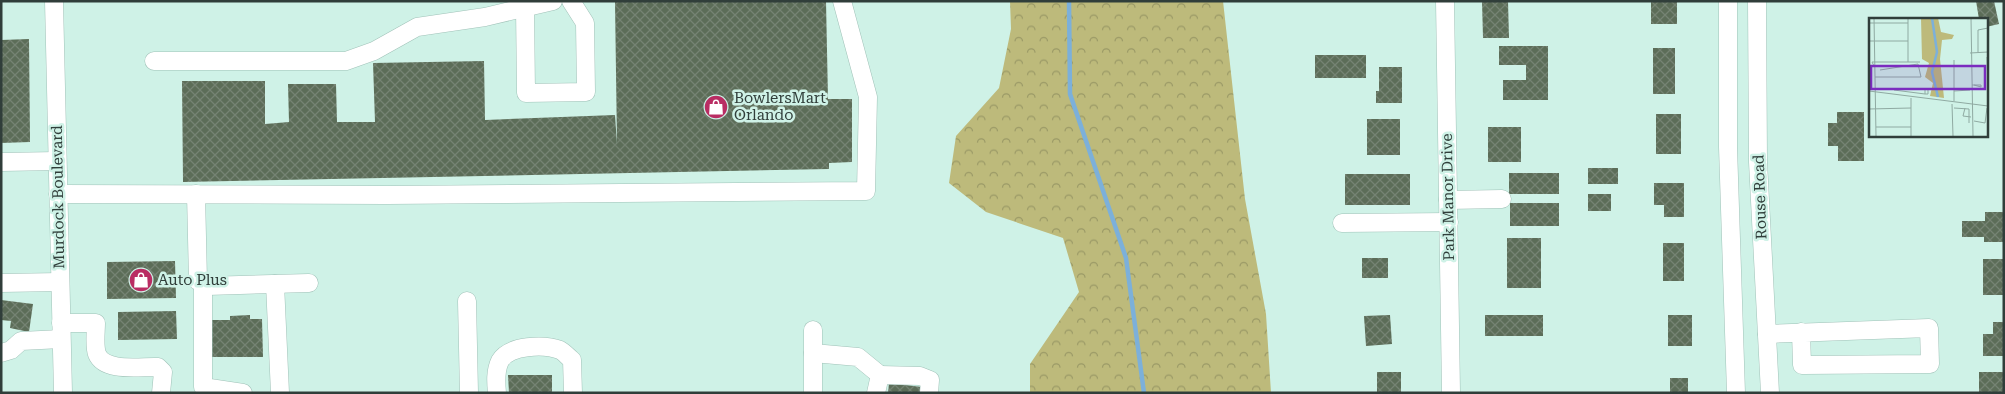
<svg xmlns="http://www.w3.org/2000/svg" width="2005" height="394" font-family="'Roboto Serif',serif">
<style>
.forest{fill:url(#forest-crowns)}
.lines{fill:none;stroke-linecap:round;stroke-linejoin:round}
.stream{stroke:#7cb0da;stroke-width:4.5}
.building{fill:url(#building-cross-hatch)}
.minor-casing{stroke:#a0c2b8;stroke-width:19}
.minor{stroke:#fff;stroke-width:18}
.labels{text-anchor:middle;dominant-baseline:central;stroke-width:5;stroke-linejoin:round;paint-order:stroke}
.poi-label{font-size:15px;fill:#303e3a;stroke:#cff2e7;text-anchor:start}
.street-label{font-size:15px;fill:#303e3a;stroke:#cff2e7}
.inset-river{fill:none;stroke:#7cb0da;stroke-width:2.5}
.inset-road{fill:none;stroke:#8faaa2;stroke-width:1}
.view{fill:#7b2cbf;fill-opacity:0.15;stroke:#7b2cbf;stroke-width:2.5}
.inset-edge{fill:none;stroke:#303e3a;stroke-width:2.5}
</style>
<defs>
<pattern id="forest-crowns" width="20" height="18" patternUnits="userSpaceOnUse" patternTransform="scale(1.25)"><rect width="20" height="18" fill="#bdba7b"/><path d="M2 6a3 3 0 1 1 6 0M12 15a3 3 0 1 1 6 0" fill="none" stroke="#9a9966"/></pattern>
<pattern id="building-cross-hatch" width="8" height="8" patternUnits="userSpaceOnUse" patternTransform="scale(1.25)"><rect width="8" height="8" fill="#5c6d58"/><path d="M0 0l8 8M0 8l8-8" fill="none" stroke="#758373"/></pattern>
</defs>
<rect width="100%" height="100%" fill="#cff2e7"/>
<path class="forest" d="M1010 1H1223L1245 199 1266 314 1271 393H1030V364L1079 292 1063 238 986 212 949 183 956 136 999 88 1011 29Z"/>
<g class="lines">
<path class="stream" d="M1069 1 1070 94 1126 258 1144 393"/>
</g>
<g class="building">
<path d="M615 1H826L828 99H852V162L829 163V169L183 182 182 81H265V124L289 122 288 84H336L337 122H375L373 63 484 61 485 120 615 115 617 144Z"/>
<path d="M1482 1H1508L1509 38H1483Z"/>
<rect x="1651" y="1" width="26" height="23"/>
<path d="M1976 1H1994L1999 24 1986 27V19H1979Z"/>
<path d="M29 39 30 142 1 143V40Z"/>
<path d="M1499 46H1548V100H1503V80H1526V65H1499Z"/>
<rect x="1653" y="48" width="22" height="46"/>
<rect x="1315" y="55" width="51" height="23"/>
<path d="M1379 67H1402V103H1376V91H1379Z"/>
<path d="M1837 112H1864V161H1838V146H1828V123H1837Z"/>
<rect x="1656" y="114" width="25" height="40"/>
<rect x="1367" y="119" width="33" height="36"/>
<rect x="1488" y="127" width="33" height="35"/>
<rect x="1588" y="168" width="30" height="16"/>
<rect x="1509" y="173" width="50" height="21"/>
<rect x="1345" y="174" width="65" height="31"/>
<path d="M1654 183H1684V217H1664V205H1654Z"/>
<rect x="1588" y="194" width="23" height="17"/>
<rect x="1510" y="203" width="49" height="23"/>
<path d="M1985 212H2004V242H1984V237H1962V221H1985Z"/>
<rect x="1507" y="238" width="34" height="50"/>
<rect x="1663" y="243" width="21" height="38"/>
<rect x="1362" y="258" width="26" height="20"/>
<rect x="1983" y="259" width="21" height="36"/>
<path d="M175 261 176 298 107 299V262Z"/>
<path d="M1 300 33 304 29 332 10 328 11 321 1 320Z"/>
<path d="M176 311 177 339 118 340V312Z"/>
<path d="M250 315V319H262L263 357H211V320H230V316Z"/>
<path d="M1390 315 1392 344 1366 346 1364 316Z"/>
<rect x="1485" y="315" width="58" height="21"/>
<rect x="1668" y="315" width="24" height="31"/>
<path d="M1993 322H2004V356H1983V334H1993Z"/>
<rect x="1377" y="372" width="24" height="21"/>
<rect x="1979" y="372" width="25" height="21"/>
<path d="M508 375H552V393H509Z"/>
<rect x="1670" y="378" width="18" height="15"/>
<path d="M889 383 922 387 921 393H888Z"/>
</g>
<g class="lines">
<g class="minor-casing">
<g id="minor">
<path d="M54 1 63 393"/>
<path d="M1445 1 1451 393"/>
<path d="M1728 1V147L1736 393"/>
<path d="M1757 1 1758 162 1770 393"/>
<path d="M525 7 526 93 586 92 585 23 571 1"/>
<path d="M154 61H346L374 51 417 27 485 17 553 1"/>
<path d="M1 162 57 161"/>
<path d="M58 194 387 195 866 191 868 97 842 1"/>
<path d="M196 194 198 281 207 286 309 283"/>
<path d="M1448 200 1502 199"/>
<path d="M1342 223 1449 222"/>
<path d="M1 283 60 282"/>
<path d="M203 284V387L243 393"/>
<path d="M275 284 280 393"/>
<path d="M467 301 469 393"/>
<path d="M61 323H96C96 332 94 345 97 354 105 373 142 366 158 367L163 372 161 393"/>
<path d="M813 330V393"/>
<path d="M1767 334 1929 328 1930 364 1802 365 1801 332"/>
<path d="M1 353 11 350 21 341 61 339"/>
<path d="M813 353 858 357 880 375"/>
<path d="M497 393C496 383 495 371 500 361 509 345 544 344 560 350 564 352 568 357 572 360L573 393"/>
<path d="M876 393 880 375 920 376 930 380 929 393"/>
</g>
</g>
<use href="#minor" class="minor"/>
</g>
<defs>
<g id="shop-disc" transform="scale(1.25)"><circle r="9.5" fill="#b92d63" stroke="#cff2e7"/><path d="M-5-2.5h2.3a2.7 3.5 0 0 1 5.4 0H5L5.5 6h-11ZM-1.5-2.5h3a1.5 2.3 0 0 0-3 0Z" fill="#fff"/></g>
</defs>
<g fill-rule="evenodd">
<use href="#shop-disc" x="716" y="107"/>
<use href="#shop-disc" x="141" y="280"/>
</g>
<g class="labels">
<g class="poi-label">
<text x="734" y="98">BowlersMart<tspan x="734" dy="17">Orlando</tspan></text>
<text x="158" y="280">Auto Plus</text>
</g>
<g class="street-label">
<text transform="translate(58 197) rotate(-91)">Murdock Boulevard</text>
<text transform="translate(1448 197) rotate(-91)">Park Manor Drive</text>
<text transform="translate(1760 197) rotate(-92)">Rouse Road</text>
</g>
</g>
<g transform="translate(1869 18)">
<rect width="119" height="119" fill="#cff2e7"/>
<path d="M52 0H69L72 14 85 17 83 21 73 22 71 41 75 80 61 78 64 65 56 59 60 45 53 41Z" fill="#bdba7b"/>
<path class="inset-river" d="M63 0 68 34 63 54 69 79"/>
<path class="inset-road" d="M5 0 7 118M39 0V44M102 0 104 118M0 5H39M0 23H39M109 34V12L119 10M101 35 119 34M118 39 119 69M85 42V83M5 48 3 44H51M6 59H52L49 46 11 52M103 67H112V69L105 67M25 72 56 76M0 73 119 88M85 73 101 72M56 76V72L57 71H59V76H56M42 80V118M83 86 84 118M85 90 100 91V105M96 90 94 98 102 99M0 91 42 90M105 103 116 105 118 90M7 109H42"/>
<path class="view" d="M2 48H116V71H2Z"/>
<rect width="119" height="119" class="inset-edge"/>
</g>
<rect width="2005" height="394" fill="none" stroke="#303e3a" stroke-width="5"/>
</svg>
